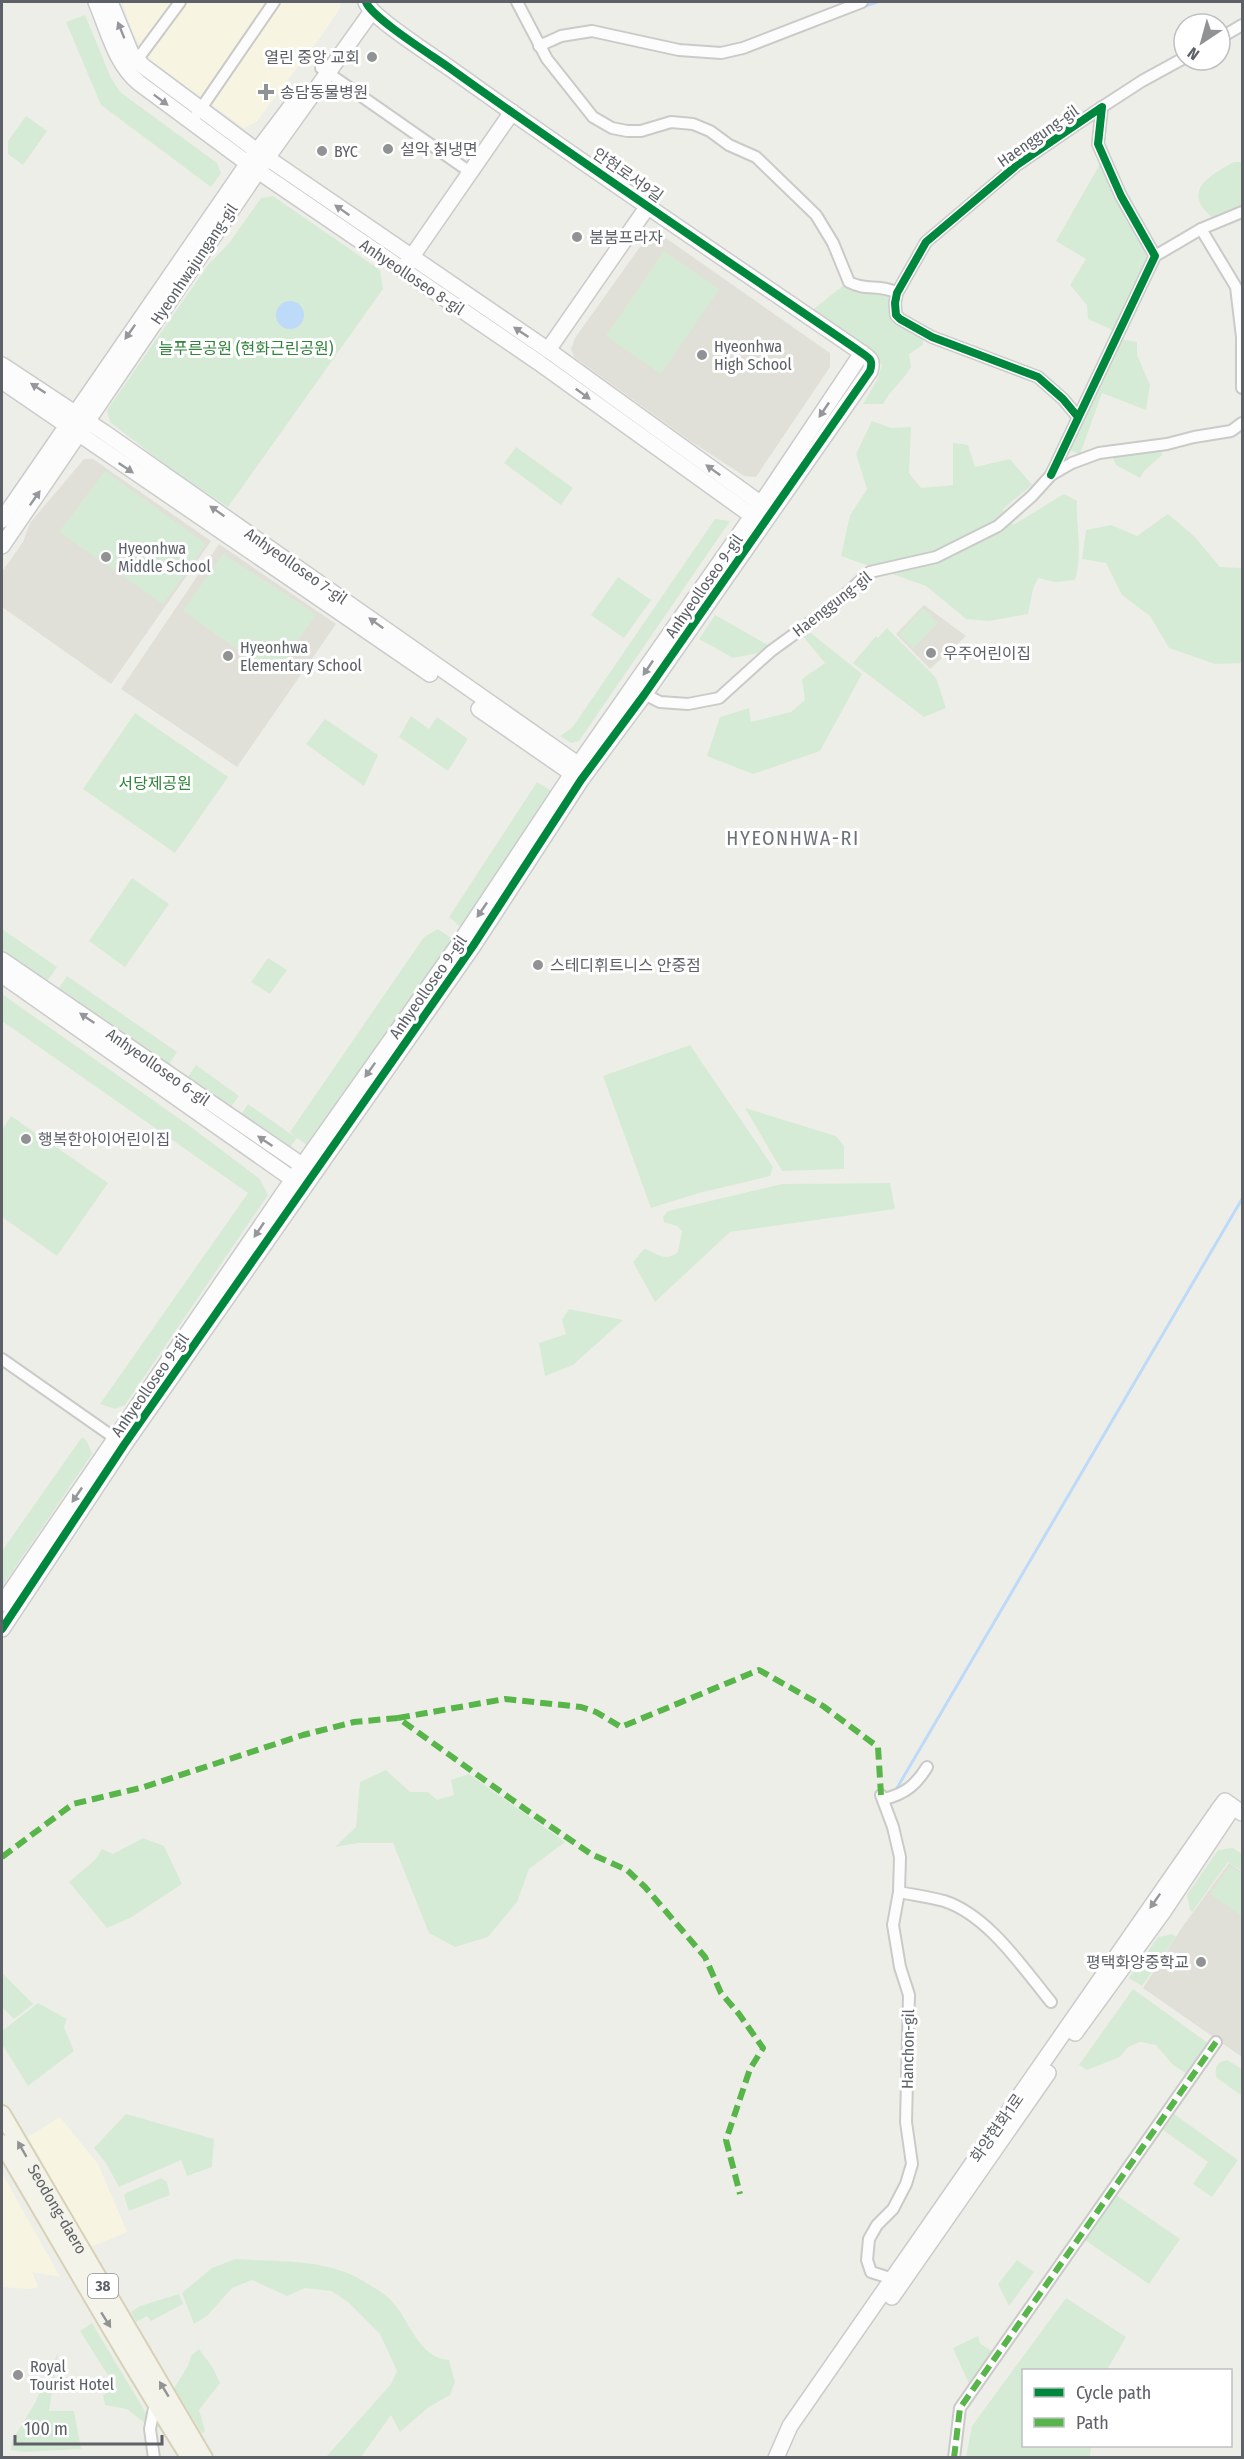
<svg xmlns="http://www.w3.org/2000/svg" width="1244" height="2459" font-family="'Fira Sans Condensed','Noto Sans KR',sans-serif">
<style>
.commercial{fill:#f7f5e2}
.education{fill:#e1e0d8}
.green{fill:#d6ebd5}
.water{fill:#bddaf8}
.lines{fill:none;stroke-linecap:round;stroke-linejoin:round}
.stream{stroke:#bddaf8;stroke-width:3}
.street-casing{stroke:#cacbc9;stroke-width:14}
.secondary-casing{stroke:#cacbca;stroke-width:18}
.primary-casing{stroke:#d7d1b6;stroke-width:20}
.street{stroke:#fcfcfc;stroke-width:10}
.secondary{stroke:#fcfcfc;stroke-width:15}
.primary{stroke:#f3f3e9;stroke-width:16}
.quiet{stroke:#58b549;stroke-width:6;stroke-dasharray:12 6;stroke-linecap:butt}
.cycleway-casing{stroke:#fff;stroke-width:11}
.cycleway{stroke:#00873e;stroke-width:8}
.oneway{fill:#95979b}
.oneway2{fill:#929494}
.poi-dot{fill:#909294;stroke:#fff;stroke-width:2}
.labels{text-anchor:middle;dominant-baseline:central;stroke-width:6;stroke-linejoin:round;paint-order:stroke}
.shield{fill:#fff;stroke:#8e9095;stroke-width:1.5}
.shield-label{font-size:15px;font-weight:bold;fill:#5d6167}
.poi-label{font-size:16px;fill:#5d6167;stroke:#fff;text-anchor:start}
.street-label{font-size:16px;fill:#5d6167;stroke:#fff}
.park-label{font-size:16px;fill:#30833b;stroke:#fff}
.quarter-label{font-size:20px;letter-spacing:1.5px;fill:#6e7379;stroke:#fff}
</style>
<rect width="100%" height="100%" fill="#eeeee9"/>
<g class="commercial">
<path d="M122 2H341L339 10 321 36 256 122 244 128 150 60 134 35Z"/>
<path d="M60 2117 98 2164 127 2232 90 2247 28 2137Z"/>
<path d="M2 2173 60 2277 32 2272 38 2287 31 2289 2 2287Z"/>
</g>
<g class="education">
<path d="M660 234 830 353V367L756 477 744 476 689 440 574 357 571 349 575 338 647 237Z"/>
<path d="M84 459H93L211 541 111 684 2 607V572L23 542 30 523Z"/>
<path d="M219 544 336 624 237 767 121 689Z"/>
<path d="M924 605 966 636 930 669 896 634Z"/>
<path d="M1229 1863 1242 1872V2057L1143 1988 1183 1926Z"/>
</g>
<g class="green">
<path d="M85 15 111 78 120 92 217 163 221 173 211 187 101 105 66 22Z"/>
<path d="M26 116 47 131 23 165 8 154V141Z"/>
<path d="M1234 162H1242V207L1214 219C1180 192 1208 176 1234 162Z"/>
<path d="M1100 164 1144 247 1147 257 1114 331 1088 319 1087 305 1070 285 1086 259 1056 241Z"/>
<path d="M273 196 380 270 383 289 228 507 168 467 110 422 107 410 208 265 230 242 261 198Z"/>
<path d="M664 251 719 289 661 374 606 336Z"/>
<path d="M844 285 867 293 888 292C892 325 894 323 923 338V345L909 354 911 367C903 381 891 389 883 404H863L877 380 882 365C863 340 838 327 811 311Z"/>
<path d="M1120 339 1137 342V355L1150 385 1146 410 1102 393 1080 454 1069 450Z"/>
<path d="M872 421 891 428 911 427 909 473 921 488 953 485V443L968 445 975 467 1010 459 1032 485 1003 509 1013 525 1064 494 1077 501C1076 528 1083 554 1075 580L1055 582 1038 578 1033 589 1028 614 989 621 966 619 926 586 841 556 850 515 867 489 856 454Z"/>
<path d="M516 447 573 488 561 505 504 463Z"/>
<path d="M1161 449 1162 455 1144 471 1140 478 1116 465 1111 454Z"/>
<path d="M105 471 206 544 163 604 59 532Z"/>
<path d="M1168 514 1194 536 1220 567 1242 568V663L1215 664 1169 648 1150 616 1122 595 1106 563 1082 559 1086 530 1111 525 1137 536Z"/>
<path d="M715 519 730 521 579 741 571 743 560 736 572 728Z"/>
<path d="M223 554 316 614 274 675 183 611Z"/>
<path d="M618 577 651 600 624 638 591 615Z"/>
<path d="M923 608 938 623 913 648 899 634Z"/>
<path d="M715 615 768 645 764 652 733 658 699 639Z"/>
<path d="M887 628 936 678 946 708 924 717 853 663 876 636 878 638Z"/>
<path d="M811 633 862 674 820 751 753 774 707 756 720 717 749 708 751 722 791 712 805 700 802 679 825 663 802 635Z"/>
<path d="M135 713 228 777 175 853 83 789Z"/>
<path d="M411 716 429 729 437 717 468 739 448 771 399 737Z"/>
<path d="M325 719 378 755 364 786 306 744Z"/>
<path d="M537 782 555 793 462 928 449 917Z"/>
<path d="M132 878 169 904 125 967 89 941Z"/>
<path d="M2 929 57 967 46 983 2 951Z"/>
<path d="M438 929 454 940 307 1145 297 1138 288 1150 240 1116 248 1104 295 1137 290 1132 424 937Z"/>
<path d="M268 958 287 970 270 994 251 982Z"/>
<path d="M67 976 177 1052 168 1066 57 991Z"/>
<path d="M2 994 187 1124 260 1179 268 1195 125 1405 115 1409 100 1404 248 1193 2 1021Z"/>
<path d="M690 1045 773 1167 770 1176 699 1193 651 1208 603 1076Z"/>
<path d="M196 1065 239 1096 230 1108 187 1078Z"/>
<path d="M745 1108 836 1136 844 1146V1169L782 1171Z"/>
<path d="M11 1116 108 1183 57 1256 2 1217V1130Z"/>
<path d="M890 1183 895 1209 730 1232 655 1302 633 1262 644 1249C658 1253 665 1263 678 1252L682 1231 677 1226 664 1222 663 1217 668 1211 782 1184Z"/>
<path d="M569 1309 623 1320 573 1365 545 1376 539 1343 566 1334 562 1320Z"/>
<path d="M82 1437 87 1441 92 1454 2 1587V1551Z"/>
<path d="M386 1770 410 1792H428L437 1800 454 1795 451 1780 469 1774 565 1842 529 1869 517 1902 488 1937 455 1947 429 1933 393 1843H358L335 1847 356 1827 360 1782Z"/>
<path d="M143 1838 164 1846 182 1884 130 1918 107 1928 69 1882 95 1860 102 1849 113 1854Z"/>
<path d="M1233 1848 1242 1854V1871L1228 1862 1192 1912 1190 1910 1187 1895 1218 1850Z"/>
<path d="M1230 1866 1242 1874V1916L1210 1894Z"/>
<path d="M1173 1934 1176 1937 1142 1986 1129 1978 1158 1937Z"/>
<path d="M2 1973 33 2004 14 2019 2 2007Z"/>
<path d="M1133 1989 1208 2043 1187 2074 1173 2065 1156 2045 1140 2042 1128 2047 1120 2057 1087 2070 1079 2065Z"/>
<path d="M38 2003 67 2019 64 2027 74 2051 28 2086 2 2044V2031Z"/>
<path d="M1227 2060 1242 2069V2096L1217 2078C1213 2068 1217 2062 1227 2060Z"/>
<path d="M126 2114 214 2139 212 2167 187 2176 181 2160 119 2187 106 2163 94 2148Z"/>
<path d="M1174 2114 1238 2160 1212 2197 1193 2184 1208 2162 1163 2130Z"/>
<path d="M161 2178 167 2182 170 2195 129 2211 124 2196 126 2193Z"/>
<path d="M1116 2195 1180 2239 1149 2284 1085 2240Z"/>
<path d="M235 2259C277 2262 328 2258 365 2282 373 2287 384 2293 391 2300 410 2320 418 2358 449 2360L455 2382 450 2395 429 2407 400 2432 391 2415 361 2457H326L391 2384 397 2371 380 2334 348 2302 331 2291 305 2288 287 2296 252 2280 232 2288 207 2316 194 2324 182 2293 212 2268Z"/>
<path d="M1017 2260 1034 2272 1009 2306 998 2284Z"/>
<path d="M179 2294 183 2304 151 2321 147 2316 136 2322 131 2312 140 2306Z"/>
<path d="M1066 2298 1126 2337 1107 2370H1024V2446H1091L1090 2457H966L972 2426Z"/>
<path d="M92 2323 149 2418 146 2424 127 2409 105 2405 103 2395 116 2388 80 2331Z"/>
<path d="M978 2336 980 2343 992 2351 969 2384 953 2348Z"/>
<path d="M199 2349 213 2368 220 2383 199 2410 205 2431 202 2434 174 2388 188 2366 191 2356Z"/>
<path d="M58 2353 49 2411H74L81 2449 25 2452 11 2450 12 2441 35 2403Z"/>
</g>
<circle class="water" cx="290" cy="315" r="14"/>
<g class="lines">
<g class="stream">
<path d="M862 7 877 2"/>
<path d="M555 45 567 39"/>
<path d="M897 1788 1242 1199"/>
</g>
<g class="street-casing">
<g id="street">
<path d="M517 2 547 59 593 117 612 128 627 131H641L671 122 693 124 710 131 729 145 756 157 816 215 833 243 849 282C865 291 882 284 897 293"/>
<path d="M1220 38 1242 25"/>
<path d="M539 46 561 36 592 31 679 50 721 53 743 48 862 2"/>
<path d="M134 64 180 2"/>
<path d="M321 68 470 172"/>
<path d="M1102 107 1142 81 1184 58"/>
<path d="M191 123 274 2"/>
<path d="M1201 229 1242 212"/>
<path d="M1155 256 1201 229 1236 287 1242 337V388"/>
<path d="M1051 475 1155 256 1121 196 1098 144 1102 107 1017 165 926 242 897 293 895 303 896 315 900 319 932 337 1038 377 1063 399 1078 417"/>
<path d="M640 692 660 702 688 704 719 698 771 651 833 606 870 572 936 557 998 526 1032 496 1051 475 1072 463 1099 453 1167 444 1194 437 1231 431 1242 423"/>
<path d="M2 1359 119 1441"/>
<path d="M881 1795 893 1827 900 1857 899 1892 893 1925 900 1967 909 1995 906 2122 912 2164 906 2184 893 2209 877 2225 869 2239 867 2260 871 2272 893 2279"/>
<path d="M884 1799C905 1794 916 1785 927 1767"/>
<path d="M899 1892C914 1895 930 1897 944 1901 988 1915 1023 1968 1051 2002"/>
<path d="M154 2458 150 2429 155 2403"/>
<path d="M954 2458 960 2408 1216 2042"/>
</g>
</g>
<g class="secondary-casing">
<g id="secondary">
<path d="M96 2C108 30 115 63 139 83L258 171 538 362 758 520"/>
<path d="M110 2 131 53 143 66 257 151 548 350 768 509"/>
<path d="M406 265 512 112"/>
<path d="M548 350 648 206"/>
<path d="M2 365 105 433 586 770"/>
<path d="M2 381 430 674"/>
<path d="M2 520 248 163 292 105"/>
<path d="M2 546 267 158 372 11"/>
<path d="M479 709 580 779"/>
<path d="M2 960 309 1170"/>
<path d="M2 975 301 1185"/>
<path d="M2 1604 302 1166 461 941 572 774 771 489 862 353"/>
<path d="M2 1629 124 1445 473 946 581 780 644 695 870 371C873 361 871 359 862 353 725 259 586 166 451 69 433 56 372 18 366 2"/>
<path d="M1075 2033 1163 1912 1231 1810"/>
<path d="M892 2297 1048 2073"/>
<path d="M776 2458 790 2426 1219 1809 1225 1801 1242 1813"/>
</g>
</g>
<g class="primary-casing">
<g id="primary">
<path id="s1" d="M2 2114 204 2458"/>
<path d="M2 2143C65 2248 124 2355 190 2458"/>
</g>
</g>
<use href="#street" class="street"/>
<use href="#secondary" class="secondary"/>
<use href="#primary" class="primary"/>
<g class="quiet">
<path d="M398 1718 505 1699 581 1707 596 1712 621 1727 759 1670 823 1706 878 1747 881 1795"/>
<path d="M2 1857 73 1804 144 1787 303 1735 354 1722 398 1718 525 1809 591 1854 627 1870 645 1887 705 1957 721 1993 739 2014 763 2048 750 2069 726 2140 740 2194"/>
<path d="M954 2458 960 2408 1216 2042"/>
</g>
<g class="cycleway-casing">
<g id="cycleway">
<path d="M1051 475 1155 256 1121 196 1098 144 1102 107 1017 165 926 242 897 293 895 303 896 315 900 319 932 337 1038 377 1063 399 1078 417"/>
<path d="M2 1629 124 1445 473 946 581 780 644 695 870 371C873 361 871 359 862 353 725 259 586 166 451 69 433 56 372 18 366 2"/>
</g>
</g>
<use href="#cycleway" class="cycleway"/>
</g>
<defs><path id="oneway-solid" d="M-6-.8H1V-3.2L6.5 0L1 3.2V.8H-6Z" transform="scale(1.5)"/></defs>
<g class="oneway">
<use href="#oneway-solid" transform="translate(121 30) rotate(-112)"/>
<use href="#oneway-solid" transform="translate(161 100) rotate(37)"/>
<use href="#oneway-solid" transform="translate(342 210) rotate(-145)"/>
<use href="#oneway-solid" transform="translate(130 332) rotate(125)"/>
<use href="#oneway-solid" transform="translate(521 332) rotate(-146)"/>
<use href="#oneway-solid" transform="translate(38 388) rotate(-147)"/>
<use href="#oneway-solid" transform="translate(583 394) rotate(36)"/>
<use href="#oneway-solid" transform="translate(824 410) rotate(124)"/>
<use href="#oneway-solid" transform="translate(126 468) rotate(34)"/>
<use href="#oneway-solid" transform="translate(713 470) rotate(-144)"/>
<use href="#oneway-solid" transform="translate(35 498) rotate(-55)"/>
<use href="#oneway-solid" transform="translate(217 511) rotate(-145)"/>
<use href="#oneway-solid" transform="translate(376 623) rotate(-144)"/>
<use href="#oneway-solid" transform="translate(648 668) rotate(124)"/>
<use href="#oneway-solid" transform="translate(482 910) rotate(124)"/>
<use href="#oneway-solid" transform="translate(87 1018) rotate(-146)"/>
<use href="#oneway-solid" transform="translate(370 1070) rotate(125)"/>
<use href="#oneway-solid" transform="translate(265 1141) rotate(-146)"/>
<use href="#oneway-solid" transform="translate(259 1230) rotate(124)"/>
<use href="#oneway-solid" transform="translate(77 1495) rotate(124)"/>
<use href="#oneway-solid" transform="translate(1155 1901) rotate(125)"/>
</g>
<g class="oneway2">
<use href="#oneway-solid" transform="translate(22 2149) rotate(-120)"/>
<use href="#oneway-solid" transform="translate(106 2320) rotate(58)"/>
<use href="#oneway-solid" transform="translate(164 2389) rotate(-121)"/>
</g>
<g class="poi-dot">
<circle cx="372" cy="57" r="6"/>
<path d="M263 83h6v6h6v6h-6v6h-6v-6h-6v-6h6z"/>
<circle cx="388" cy="149" r="6"/>
<circle cx="322" cy="151" r="6"/>
<circle cx="577" cy="237" r="6"/>
<circle cx="702" cy="355" r="6"/>
<circle cx="106" cy="557" r="6"/>
<circle cx="931" cy="653" r="6"/>
<circle cx="228" cy="656" r="6"/>
<circle cx="538" cy="965" r="6"/>
<circle cx="26" cy="1139" r="6"/>
<circle cx="1201" cy="1962" r="6"/>
<circle cx="18" cy="2375" r="6"/>
</g>
<g class="labels">
<rect class="shield" x="88" y="2274" width="30" height="24" rx="4.5"/>
<g class="shield-label">
<text x="103" y="2286">38</text>
</g>
<g class="poi-label">
<text x="360" y="57" text-anchor="end">열린 중앙 교회</text>
<text x="280" y="92">송담동물병원</text>
<text x="400" y="149">설악 칡냉면</text>
<text x="334" y="151">BYC</text>
<text x="589" y="237">붐붐프라자</text>
<text x="714" y="346">Hyeonhwa<tspan x="714" dy="18">High School</tspan></text>
<text x="118" y="548">Hyeonhwa<tspan x="118" dy="18">Middle School</tspan></text>
<text x="240" y="647">Hyeonhwa<tspan x="240" dy="18">Elementary School</tspan></text>
<text x="943" y="653">우주어린이집</text>
<text x="550" y="965">스테디휘트니스 안중점</text>
<text x="38" y="1139">행복한아이어린이집</text>
<text x="1189" y="1962" text-anchor="end">평택화양중학교</text>
<text x="30" y="2366">Royal<tspan x="30" dy="18">Tourist Hotel</tspan></text>
</g>
<g class="street-label">
<text transform="translate(1038 136) rotate(-35)">Haenggung-gil</text>
<text transform="translate(628 175) rotate(35)">안현로서9길</text>
<text transform="translate(194 264) rotate(-56)">Hyeonhwajungang-gil</text>
<text transform="translate(412 277) rotate(34)">Anhyeolloseo 8-gil</text>
<text transform="translate(296 566) rotate(35)">Anhyeolloseo 7-gil</text>
<text transform="translate(704 586) rotate(-55)">Anhyeolloseo 9-gil</text>
<text transform="translate(832 604) rotate(-38)">Haenggung-gil</text>
<text transform="translate(428 987) rotate(-55)">Anhyeolloseo 9-gil</text>
<text transform="translate(158 1067) rotate(35)">Anhyeolloseo 6-gil</text>
<text transform="translate(150 1385) rotate(-55)">Anhyeolloseo 9-gil</text>
<text transform="translate(908 2049) rotate(-89)">Hanchon-gil</text>
<text transform="translate(997 2128) rotate(-55)">화양현화1로</text>
<text stroke="none"><textPath href="#s1" startOffset="110">Seodong-daero</textPath></text>
</g>
<g class="park-label">
<text x="246" y="348">늘푸른공원 (현화근린공원)</text>
<text x="155" y="783">서당제공원</text>
</g>
<g class="quarter-label">
<text x="793" y="838">HYEONHWA-RI</text>
</g>
</g>
<rect width="1244" height="2459" fill="none" stroke="#5d6167" stroke-width="6"/>
<rect x="1022" y="2369" width="210" height="78" fill="#ffffff" stroke="#bec0c2" stroke-width="1.5"/>
<rect x="1034" y="2388" width="30" height="9" fill="#00873e" stroke="#bec0c2" stroke-width="1.5"/>
<text x="1076" y="2399" font-size="18" fill="#5d6167">Cycle path</text>
<rect x="1034" y="2418" width="30" height="9" fill="#58b549" stroke="#bec0c2" stroke-width="1.5"/>
<text x="1076" y="2429" font-size="18" fill="#5d6167">Path</text>
<g transform="translate(1202 42) rotate(216)"><circle r="28" fill="#ffffff" stroke="#bec0c2" stroke-width="1.5"/>
<path d="M0-4.5L10 22L0 15L-10 22Z" fill="#909294"/>
<text y="-9" font-size="16" font-weight="bold" text-anchor="middle" fill="#5d6167">N</text>
</g>
<path d="M15 2435v9h147v-9" fill="none" stroke="#5d6167" stroke-width="3"/>
<text x="24" y="2435" font-size="18" fill="#5d6167" stroke="#ffffff" stroke-width="4.5" paint-order="stroke">100 m</text>
</svg>
